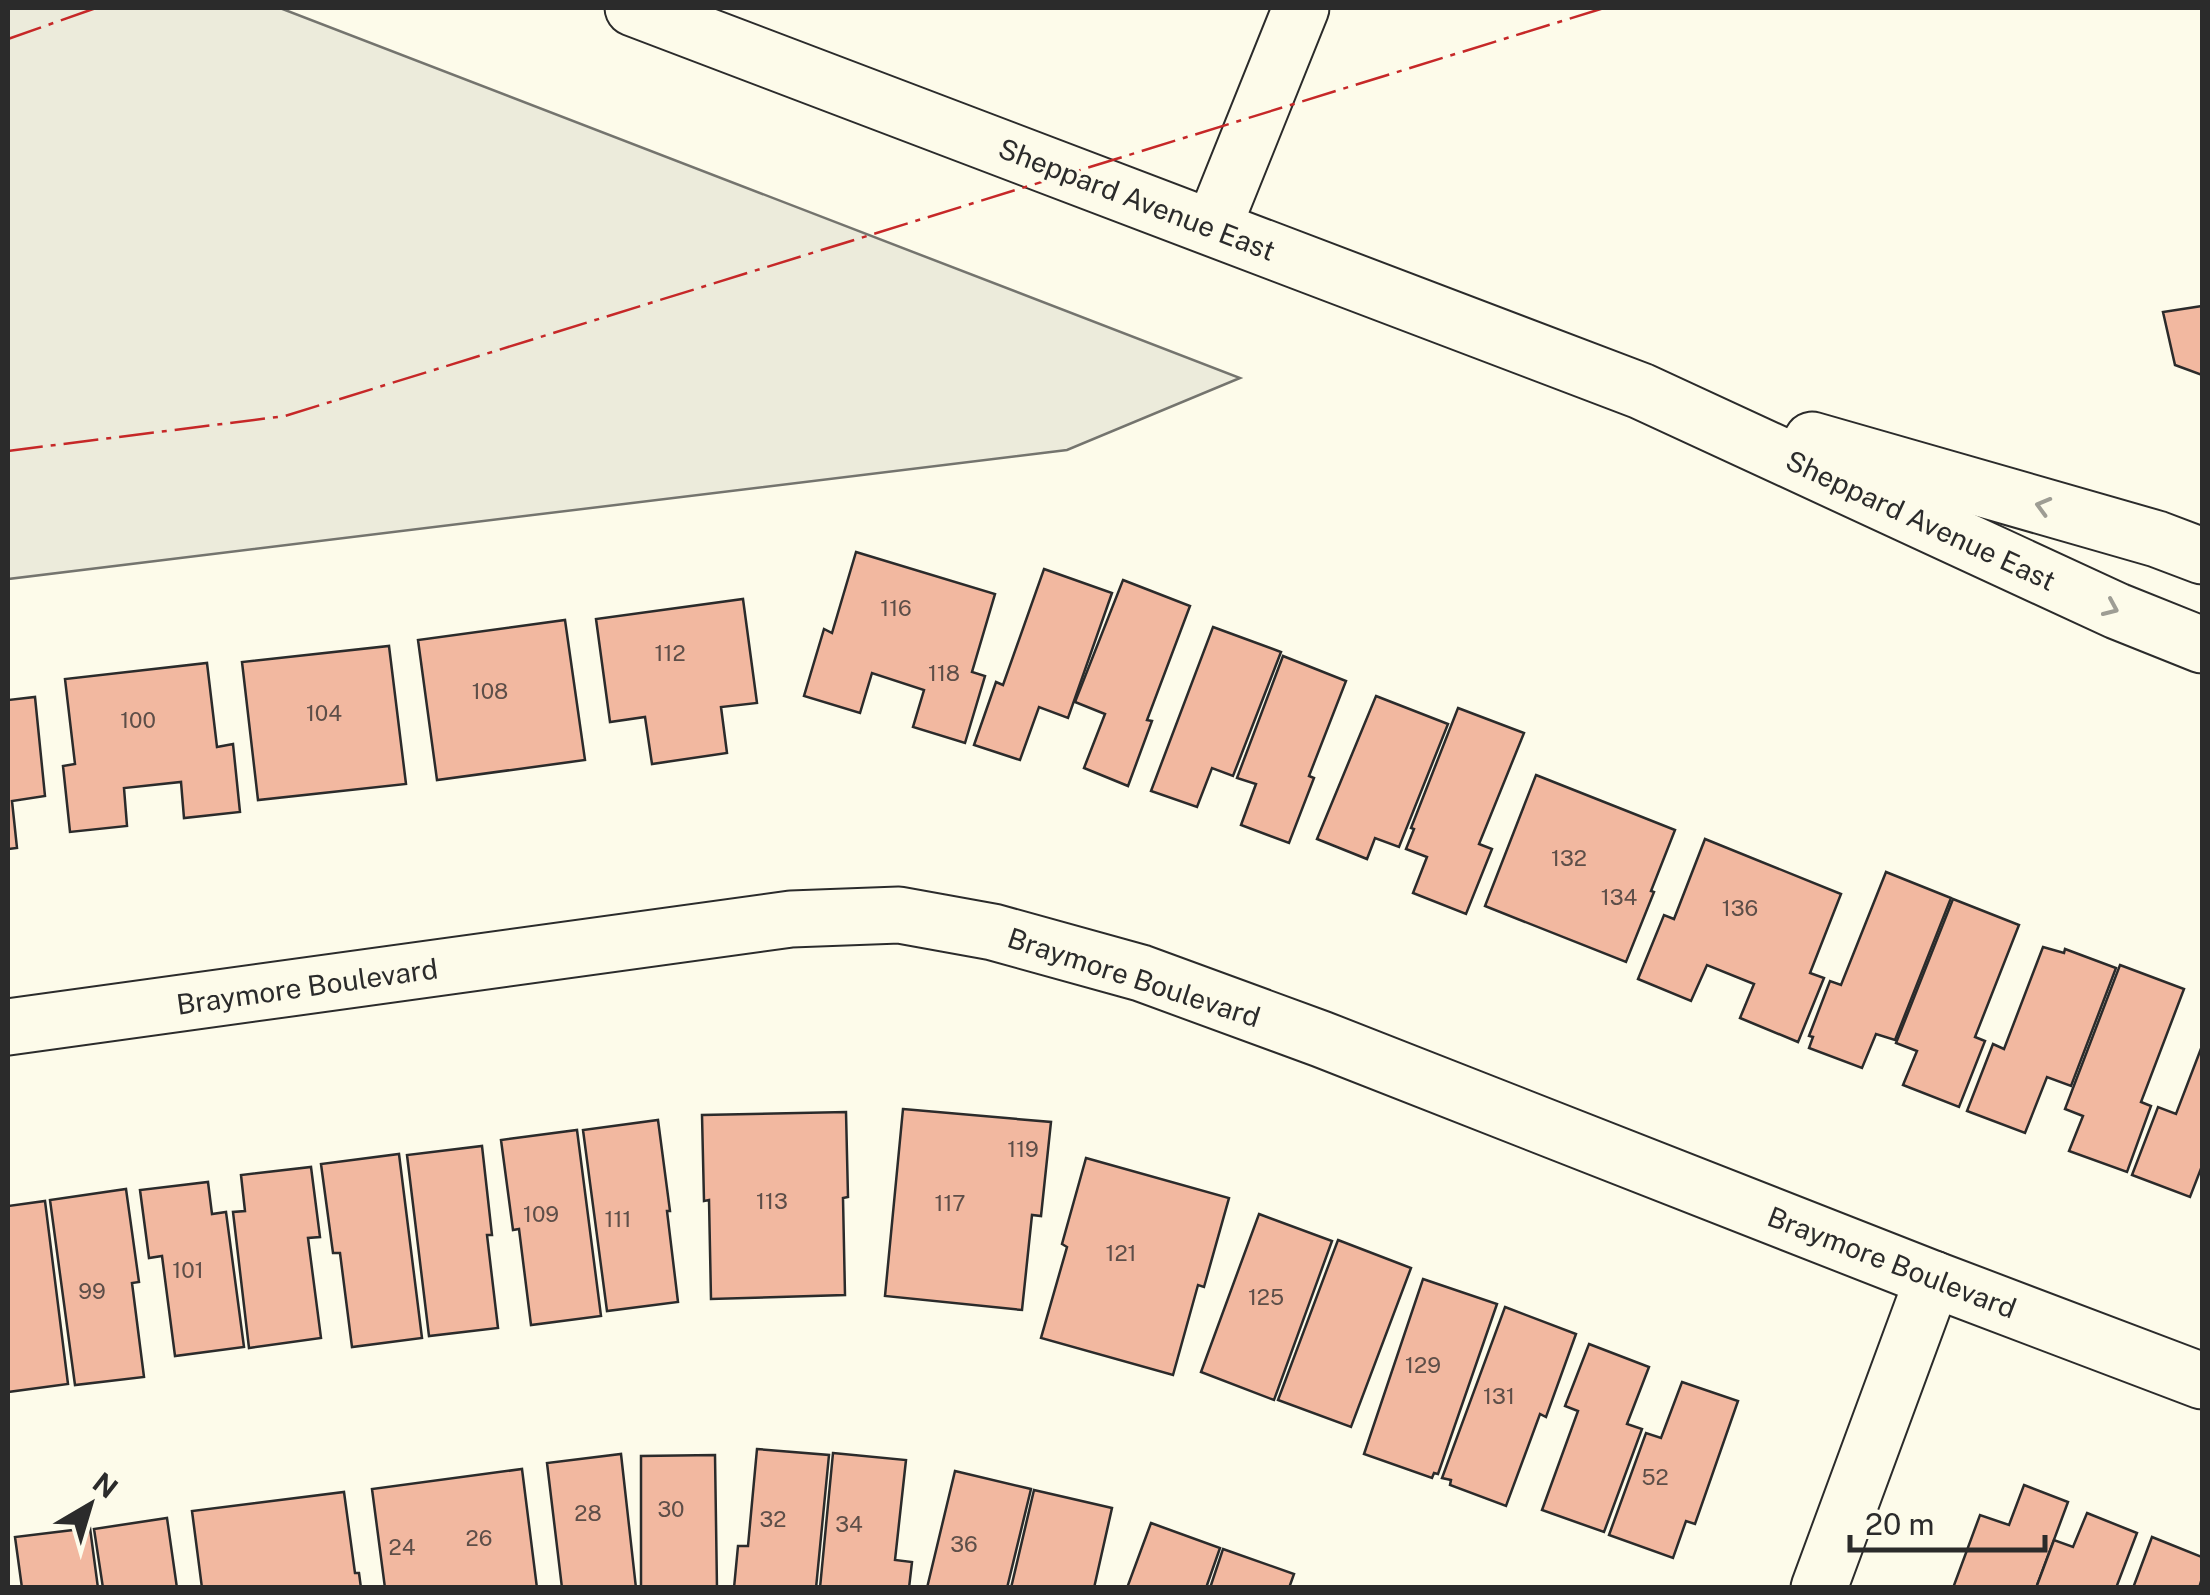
<svg xmlns="http://www.w3.org/2000/svg" width="2210" height="1595" font-family="'Public Sans',sans-serif">
<style>
.green{fill:#ecebdb;stroke:#74746e;stroke-width:2.5}
.building{fill:#f2b8a0;stroke:#2b2b2b;stroke-width:2.5}
.lines{fill:none;stroke-linecap:round;stroke-linejoin:round}
.minor-casing{stroke:#2b2b2b;stroke-width:59}
.major-casing{stroke:#2b2b2b;stroke-width:59}
.minor{stroke:#fdfbea;stroke-width:55}
.major{stroke:#fdfbea;stroke-width:55}
.power{stroke:#c62828;stroke-width:2.5;stroke-dasharray:35 8 5 8;stroke-linecap:butt}
.oneway{stroke:#9e9d94}
.labels{text-anchor:middle;dominant-baseline:central;stroke-width:8;stroke-linejoin:round;paint-order:stroke}
.number-label{font-size:22px;fill:#5d4e48}
.street-label{font-size:28px;fill:#2b2b2b;stroke:#fdfbea}
</style>
<rect width="100%" height="100%" fill="#fdfbea"/>
<path class="green" d="M8 8H280L1240 378 1067 450 8 579Z"/>
<g class="building">
<path d="M2202 306V375L2175 365 2163 312Z"/>
<path d="M856 552 995 594 972 672 985 676 965 743 913 727 924 690 872 673 860 713 804 696 824 629 832 633Z"/>
<path d="M1044 569 1112 593 1068 718 1039 707 1020 760 974 745 996 682 1003 685Z"/>
<path d="M1123 580 1190 606 1147 720 1152 721 1128 786 1084 768 1105 714 1075 702Z"/>
<path d="M743 599 757 703 721 707 727 753 652 764 645 717 610 722 596 619Z"/>
<path d="M565 620 585 760 437 780 418 640Z"/>
<path d="M1213 627 1281 652 1233 776 1212 768 1197 807 1151 791Z"/>
<path d="M389 646 406 784 258 800 242 662Z"/>
<path d="M1283 656 1346 681 1309 776 1314 778 1289 843 1241 825 1256 784 1237 778Z"/>
<path d="M207 663 217 747 233 744 240 812 184 818 181 782 124 788 127 826 70 832 63 766 75 764 65 679Z"/>
<path d="M1376 696 1448 724 1399 847 1375 838 1367 859 1317 839Z"/>
<path d="M35 697 45 796 12 801 17 848 8 849V700Z"/>
<path d="M1458 708 1524 733 1479 844 1492 849 1466 914 1413 893 1427 857 1406 849 1414 829 1411 828Z"/>
<path d="M1536 775 1675 830 1651 891 1654 892 1626 962 1485 906Z"/>
<path d="M1705 839 1841 894 1810 973 1824 978 1798 1042 1740 1018 1754 984 1707 965 1691 1001 1638 979 1664 915 1674 919Z"/>
<path d="M1886 872 1951 898 1895 1040 1876 1034 1862 1068 1809 1048 1813 1037 1809 1036 1830 981 1841 985Z"/>
<path d="M1953 899 2019 925 1975 1037 1985 1041 1959 1107 1903 1085 1917 1051 1896 1043Z"/>
<path d="M2043 947 2064 953 2065 949 2116 968 2071 1086 2047 1077 2025 1133 1967 1111 1993 1044 2004 1049Z"/>
<path d="M2120 965 2184 989 2141 1102 2151 1106 2127 1172 2069 1151 2083 1116 2065 1109Z"/>
<path d="M2202 1046V1166L2190 1197 2132 1175 2158 1107 2176 1114Z"/>
<path d="M903 1109 1051 1122 1041 1216 1032 1215 1022 1310 885 1296Z"/>
<path d="M846 1112 848 1197 843 1198 845 1295 711 1299 709 1200 704 1201 702 1115Z"/>
<path d="M658 1120 670 1211H667L678 1302 607 1311 583 1130Z"/>
<path d="M577 1130 601 1316 531 1325 519 1229 513 1230 501 1140Z"/>
<path d="M482 1146 492 1235H487L498 1328 429 1336 407 1155Z"/>
<path d="M399 1154 422 1338 352 1347 340 1253H333L321 1164Z"/>
<path d="M1086 1158 1229 1198 1204 1287 1198 1285 1173 1375 1041 1338 1067 1247 1062 1244Z"/>
<path d="M311 1167 320 1237 308 1238 321 1338 249 1348 233 1212 245 1211 241 1175Z"/>
<path d="M208 1182 212 1214 226 1212 244 1347 175 1356 162 1256 149 1258 140 1190Z"/>
<path d="M126 1189 139 1282 132 1283 144 1377 75 1385 50 1200Z"/>
<path d="M45 1201 68 1384 8 1392V1206Z"/>
<path d="M1259 1214 1332 1241 1274 1400 1201 1372Z"/>
<path d="M1338 1240 1411 1268 1351 1427 1278 1400Z"/>
<path d="M1423 1279 1497 1304 1438 1474 1434 1473 1432 1478 1364 1454Z"/>
<path d="M1505 1307 1576 1334 1546 1417 1540 1414 1506 1506 1450 1485 1451 1480 1442 1478Z"/>
<path d="M1589 1344 1649 1367 1627 1424 1642 1429 1604 1532 1542 1510 1578 1411 1565 1406Z"/>
<path d="M1682 1382 1738 1401 1695 1524 1686 1521 1673 1558 1609 1535 1646 1433 1661 1438Z"/>
<path d="M757 1449 829 1455 816 1588H734L738 1546H748Z"/>
<path d="M833 1453 906 1460 895 1560 912 1562 909 1588H820Z"/>
<path d="M621 1454 636 1588H562L547 1463Z"/>
<path d="M715 1455 717 1588H641V1456Z"/>
<path d="M522 1469 537 1588H385L372 1489Z"/>
<path d="M955 1471 1031 1489 1007 1588H927Z"/>
<path d="M2024 1485 2068 1502 2036 1588H1953L1980 1515 2009 1525Z"/>
<path d="M1034 1490 1112 1508 1094 1588H1011Z"/>
<path d="M344 1492 355 1573H359L361 1588H202L192 1511Z"/>
<path d="M2087 1513 2137 1533 2116 1588H2036L2054 1540 2073 1547Z"/>
<path d="M167 1518 177 1588H103L94 1529Z"/>
<path d="M1151 1523 1220 1548 1206 1588H1127Z"/>
<path d="M90 1528 98 1588H22L15 1537Z"/>
<path d="M2152 1537 2202 1557V1578L2199 1588H2133Z"/>
<path d="M1223 1549 1294 1574 1289 1588H1210Z"/>
</g>
<g class="lines">
<g class="minor-casing">
<g id="minor">
<path d="M1213 227 1301 8"/>
<path d="M8 1027 791 919 899 915 993 932 1141 973 1321 1039 1933 1279 2202 1381"/>
<path d="M1819 1588 1933 1279"/>
</g>
</g>
<g class="major-casing">
<g id="major">
<path d="M633 8 1641 391 2117 611 2202 645"/>
<path d="M1812 440 2157 539 2202 556"/>
</g>
</g>
<use href="#minor" class="minor"/>
<use href="#major" class="major"/>
<g class="power">
<path d="M8 39 96 8"/>
<path d="M8 451 285 416 1604 8"/>
</g>
</g>
<defs><path id="oneway-chevron" d="M-2-3.5L2.5 0L-2 3.5" fill="none" stroke-width="1.6" stroke-linecap="round" stroke-linejoin="round" transform="scale(2.5)"/></defs>
<g class="oneway">
<use href="#oneway-chevron" transform="translate(2043 506) rotate(-164)"/>
<use href="#oneway-chevron" transform="translate(2111 608) rotate(24)"/>
</g>
<g class="labels">
<g class="number-label">
<text x="896" y="608">116</text>
<text x="670" y="653">112</text>
<text x="944" y="673">118</text>
<text x="490" y="691">108</text>
<text x="324" y="713">104</text>
<text x="138" y="720">100</text>
<text x="1569" y="858">132</text>
<text x="1619" y="897">134</text>
<text x="1740" y="908">136</text>
<text x="1023" y="1149">119</text>
<text x="772" y="1201">113</text>
<text x="950" y="1203">117</text>
<text x="541" y="1214">109</text>
<text x="618" y="1219">111</text>
<text x="1121" y="1253">121</text>
<text x="188" y="1270">101</text>
<text x="92" y="1291">99</text>
<text x="1266" y="1297">125</text>
<text x="1423" y="1365">129</text>
<text x="1499" y="1396">131</text>
<text x="1655" y="1477">52</text>
<text x="671" y="1509">30</text>
<text x="588" y="1513">28</text>
<text x="773" y="1519">32</text>
<text x="849" y="1524">34</text>
<text x="479" y="1538">26</text>
<text x="964" y="1544">36</text>
<text x="402" y="1547">24</text>
</g>
<g class="street-label">
<text transform="translate(1137 199) rotate(21)">Sheppard Avenue East</text>
<text transform="translate(1921 520) rotate(25)">Sheppard Avenue East</text>
<text transform="translate(1134 977) rotate(18)">Braymore Boulevard</text>
<text transform="translate(307 986) rotate(-8)">Braymore Boulevard</text>
<text transform="translate(1892 1262) rotate(21)">Braymore Boulevard</text>
</g>
</g>
<rect width="2210" height="1595" fill="none" stroke="#2b2b2b" stroke-width="20"/>
<g transform="translate(90 1505) rotate(38)" stroke="#fdfbea" stroke-width="8" paint-order="stroke">
<path d="M0-8L18 38L0 25L-18 38Z" fill="#2b2b2b"/>
<text y="-15" font-size="28" font-weight="bold" text-anchor="middle" fill="#2b2b2b">N</text>
</g>
<path d="M1850 1535v15h195v-15" fill="none" stroke="#2b2b2b" stroke-width="5"/>
<text x="1865" y="1535" font-size="30" fill="#2b2b2b" stroke="#fdfbea" stroke-width="8" paint-order="stroke">20 m</text>
</svg>
